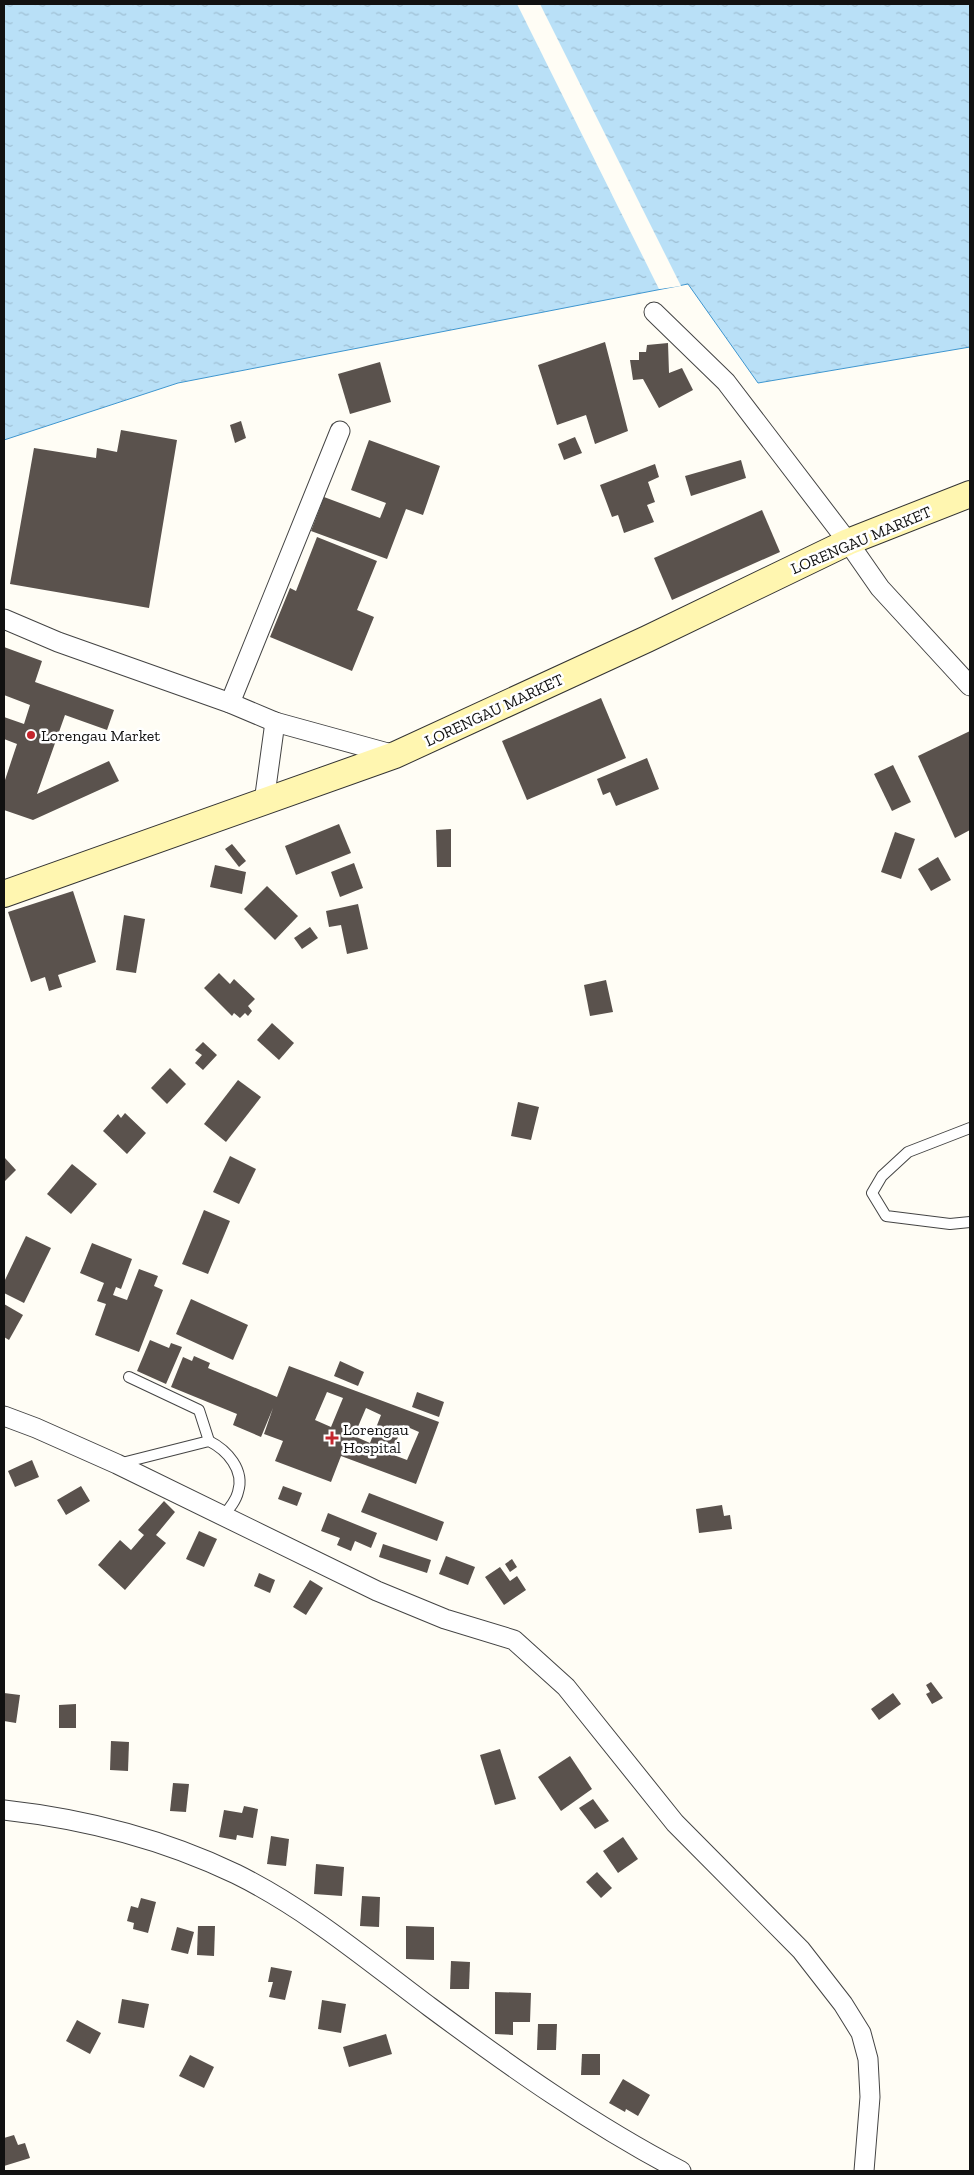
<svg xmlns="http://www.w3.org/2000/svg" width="974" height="2175" font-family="'Zilla Slab',serif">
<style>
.water{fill:url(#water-ripples);stroke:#3f96cf}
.pier{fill:#fffdf5}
.building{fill:#5a524d;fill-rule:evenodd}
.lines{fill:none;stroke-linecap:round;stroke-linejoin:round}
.service-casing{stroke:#444;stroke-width:12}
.minor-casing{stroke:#444;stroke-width:21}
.secondary-casing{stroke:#333;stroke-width:28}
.service{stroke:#fff;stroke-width:10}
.minor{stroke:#fff;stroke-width:19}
.secondary{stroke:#fff6b0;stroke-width:26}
.poi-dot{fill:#c4262e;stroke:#fff;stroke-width:2}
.labels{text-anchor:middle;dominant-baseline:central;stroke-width:5;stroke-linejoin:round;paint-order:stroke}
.street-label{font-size:16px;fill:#111;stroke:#fff}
.poi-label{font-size:16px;fill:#111;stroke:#fff;text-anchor:start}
</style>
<defs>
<pattern id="water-ripples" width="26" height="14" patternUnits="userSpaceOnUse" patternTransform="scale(1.25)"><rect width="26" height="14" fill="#b9e0f7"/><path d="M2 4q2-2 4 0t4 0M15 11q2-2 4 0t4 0" fill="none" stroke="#9ebfd3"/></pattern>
</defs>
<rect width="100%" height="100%" fill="#fffdf5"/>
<path class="water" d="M4 4H970V347L758 383 688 284 178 383 4 440Z"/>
<path class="pier" d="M517 4H540L681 286 659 289Z"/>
<g class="building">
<path d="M605 342 628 431 595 444 586 415 557 425 538 365Z"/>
<path d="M668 343 669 373 682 368 693 390 659 408 643 379 633 380 630 360H639V352H646L647 345Z"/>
<path d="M380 362 391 402 350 414 338 374Z"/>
<path d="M241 421 246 438 235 443 230 425Z"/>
<path d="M121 430 177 440 149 608 10 584 34 448 96 458 97 448 117 452Z"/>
<path d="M575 437 582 453 564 460 558 444Z"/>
<path d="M369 440 440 466 423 515 406 509 387 559 311 531 324 497 380 518 386 503 351 490Z"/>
<path d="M741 460 746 478 691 496 685 476Z"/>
<path d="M655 464 659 477 648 482 655 502 647 505 654 522 624 533 618 515 612 517 600 485Z"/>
<path d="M762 510 780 552 672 600 654 558Z"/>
<path d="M317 537 377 561 357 610 374 617 352 671 270 637 290 588 296 591Z"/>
<path d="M4 647 42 661 35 682 114 710 107 730 65 715 37 794 109 761 119 781 33 820 4 810V783L17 744 4 739V717L24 724 30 705 4 695 5 675Z"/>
<path d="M601 698 626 758 527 800 502 741Z"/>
<path d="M970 731V830L955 838 918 756Z"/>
<path d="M647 758 659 789 616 806 610 792 603 795 597 779Z"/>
<path d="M893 765 911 802 892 811 874 774Z"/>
<path d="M339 824 351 853 296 875 285 846Z"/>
<path d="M451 829V867H437L436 830Z"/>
<path d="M895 832 915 839 901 879 881 872Z"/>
<path d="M232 844 246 861 239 867 225 849Z"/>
<path d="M938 857 951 880 931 891 918 869Z"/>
<path d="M354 863 363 888 340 897 331 872Z"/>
<path d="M215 865 246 872 242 894 210 887Z"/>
<path d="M267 886 298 916 275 940 244 909Z"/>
<path d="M73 891 96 962 58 975 62 987 49 991 45 977 31 982 8 912Z"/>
<path d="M358 904 368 949 347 954 341 925 329 927 326 911Z"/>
<path d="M124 915 145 919 136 973 116 970Z"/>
<path d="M310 927 318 938 302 949 294 938Z"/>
<path d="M219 973 230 984 234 979 255 999 248 1006 252 1011 248 1016 245 1013 240 1018 234 1013 232 1016 204 988Z"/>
<path d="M606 980 613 1012 590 1016 584 985Z"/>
<path d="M272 1023 294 1043 279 1060 257 1040Z"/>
<path d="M203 1042 217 1055 203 1070 195 1063 202 1055 195 1050Z"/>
<path d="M170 1068 186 1084 167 1104 151 1088Z"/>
<path d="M238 1080 261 1097 226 1142 204 1124Z"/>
<path d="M518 1102 539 1107 531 1140 511 1136Z"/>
<path d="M125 1113 146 1133 127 1154 103 1131 118 1114 121 1118Z"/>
<path d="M230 1156 256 1169 239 1204 213 1192Z"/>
<path d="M4 1157 16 1170 4 1182Z"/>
<path d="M72 1164 97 1184 71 1214 47 1194Z"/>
<path d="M204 1210 230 1221 208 1274 182 1264Z"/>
<path d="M26 1236 51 1248 24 1303 4 1293V1282Z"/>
<path d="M92 1243 132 1259 121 1289 116 1287 113 1295 127 1300 139 1269 158 1276 154 1286 163 1290 139 1352 95 1335 106 1304 97 1301 104 1283 80 1273Z"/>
<path d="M191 1299 248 1325 233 1360 176 1334Z"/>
<path d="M4 1304 23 1315 9 1340 4 1337Z"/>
<path d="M150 1340 169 1348 171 1343 182 1347 166 1384 137 1371Z"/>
<path d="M194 1356 210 1363 208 1368 277 1397 289 1366 439 1422 416 1484 341 1456 331 1482 275 1461 283 1441 264 1434 273 1408 261 1437 233 1425 237 1414 171 1387 183 1357 192 1361ZM327 1392 343 1398 331 1427 315 1420ZM366 1408 381 1415 370 1443 354 1436ZM403 1425 419 1432 407 1460 391 1454Z"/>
<path d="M340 1361 364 1372 358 1386 334 1376Z"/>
<path d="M417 1392 444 1402 439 1417 412 1407Z"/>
<path d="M32 1460 39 1477 15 1487 8 1471Z"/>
<path d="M81 1486 90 1501 66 1515 57 1500Z"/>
<path d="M283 1486 302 1493 297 1506 278 1499Z"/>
<path d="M369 1493 444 1522 437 1541 361 1512Z"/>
<path d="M164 1501 175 1512 156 1535 166 1543 125 1590 98 1565 120 1540 131 1550 144 1535 138 1530Z"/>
<path d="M722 1505 724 1516 730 1515 732 1529 699 1533 696 1509Z"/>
<path d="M328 1513 377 1533 371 1548 355 1541 351 1551 337 1545 340 1538 321 1531Z"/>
<path d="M199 1531 217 1539 204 1567 186 1559Z"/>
<path d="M383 1544 431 1560 427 1573 379 1557Z"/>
<path d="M446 1556 475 1567 468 1585 439 1574Z"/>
<path d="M512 1559 517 1567 510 1572 505 1564Z"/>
<path d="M500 1567 510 1581 517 1576 526 1590 504 1605 485 1577Z"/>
<path d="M259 1573 275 1580 270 1593 254 1586Z"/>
<path d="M310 1580 323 1588 306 1615 293 1607Z"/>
<path d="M931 1682 943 1698 932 1704 926 1694 930 1692 926 1685Z"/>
<path d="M4 1693 20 1695 16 1723 4 1721Z"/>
<path d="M893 1693 901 1704 879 1720 871 1709Z"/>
<path d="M76 1704V1728H59V1705Z"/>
<path d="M111 1741 129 1742 128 1771 110 1770Z"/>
<path d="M500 1749 516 1799 495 1805 480 1755Z"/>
<path d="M570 1756 592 1789 561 1811 538 1777Z"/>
<path d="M173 1783 189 1784 186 1812 170 1811Z"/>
<path d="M593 1799 609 1821 595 1829 579 1808Z"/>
<path d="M244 1806 258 1809 253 1838 237 1835 236 1840 219 1837 224 1810 242 1813Z"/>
<path d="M271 1836 289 1839 286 1866 267 1864Z"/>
<path d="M623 1837 638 1859 618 1873 603 1851Z"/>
<path d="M316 1864 344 1867 342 1896 314 1894Z"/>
<path d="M597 1872 612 1888 601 1898 586 1882Z"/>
<path d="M362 1896 380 1897 379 1927 360 1926Z"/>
<path d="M141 1898 156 1902 148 1933 133 1929 134 1923 127 1921 131 1906 138 1908Z"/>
<path d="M198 1926H215L214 1956 197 1955Z"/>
<path d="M406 1926 434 1927V1960L406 1959Z"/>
<path d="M177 1927 194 1932 188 1954 171 1950Z"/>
<path d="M451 1961 470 1962 469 1989H450Z"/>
<path d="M271 1967 292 1971 285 2000 269 1997 273 1982H268Z"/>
<path d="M495 1992 531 1993 530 2022H513V2035L495 2034Z"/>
<path d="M122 1999 149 2004 144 2028 118 2023Z"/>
<path d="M322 2000 346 2004 341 2033 318 2029Z"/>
<path d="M77 2020 101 2033 90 2054 66 2041Z"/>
<path d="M538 2024H557L556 2050H537Z"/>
<path d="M386 2034 392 2054 349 2067 343 2047Z"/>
<path d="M582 2054H600V2075H581Z"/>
<path d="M190 2055 214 2067 204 2088 179 2076Z"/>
<path d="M623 2079 650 2095 638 2116 626 2109 625 2112 609 2103Z"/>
<path d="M14 2135 18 2145 25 2143 30 2158 4 2166V2138Z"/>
</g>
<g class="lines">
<g class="service-casing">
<g id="service">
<path d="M970 1128 908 1152 882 1176 872 1193 886 1216 950 1224 970 1222"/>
<path d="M129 1377 199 1410 209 1441"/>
<path d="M118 1464 209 1441C227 1450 245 1470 238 1492 236 1501 229 1509 223 1516"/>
</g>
</g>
<g class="minor-casing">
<g id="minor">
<path d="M654 312 726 382 848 542 880 588 970 686"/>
<path d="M4 619 58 642 230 703 275 722 395 755"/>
<path d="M230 703 340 431"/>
<path d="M264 802 275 722"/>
<path d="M4 1416 36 1428 117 1464 377 1591 445 1619 514 1640 566 1687 675 1823 801 1950 843 2004 861 2033 868 2059 870 2097 864 2171"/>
<path d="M4 1810C85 1819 163 1839 236 1874 307 1909 367 1960 430 2007 511 2067 591 2124 681 2171"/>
</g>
</g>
<g class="secondary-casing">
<path id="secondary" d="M4 894 395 755 647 639 848 542 970 494"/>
</g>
<use href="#service" class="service"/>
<use href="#minor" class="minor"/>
<use href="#secondary" class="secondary"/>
</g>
<g class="poi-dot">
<circle cx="31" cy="735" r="5"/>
<path d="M329.5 1430.5h5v5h5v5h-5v5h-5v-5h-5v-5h5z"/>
</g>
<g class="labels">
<g class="street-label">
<text transform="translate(861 540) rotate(-23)">LORENGAU MARKET</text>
<text transform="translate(494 710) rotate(-25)">LORENGAU MARKET</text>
</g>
<g class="poi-label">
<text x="41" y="735">Lorengau Market</text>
<text x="343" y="1429">Lorengau<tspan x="343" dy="18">Hospital</tspan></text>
</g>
</g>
<rect width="974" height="2175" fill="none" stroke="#111111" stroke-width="10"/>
</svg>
